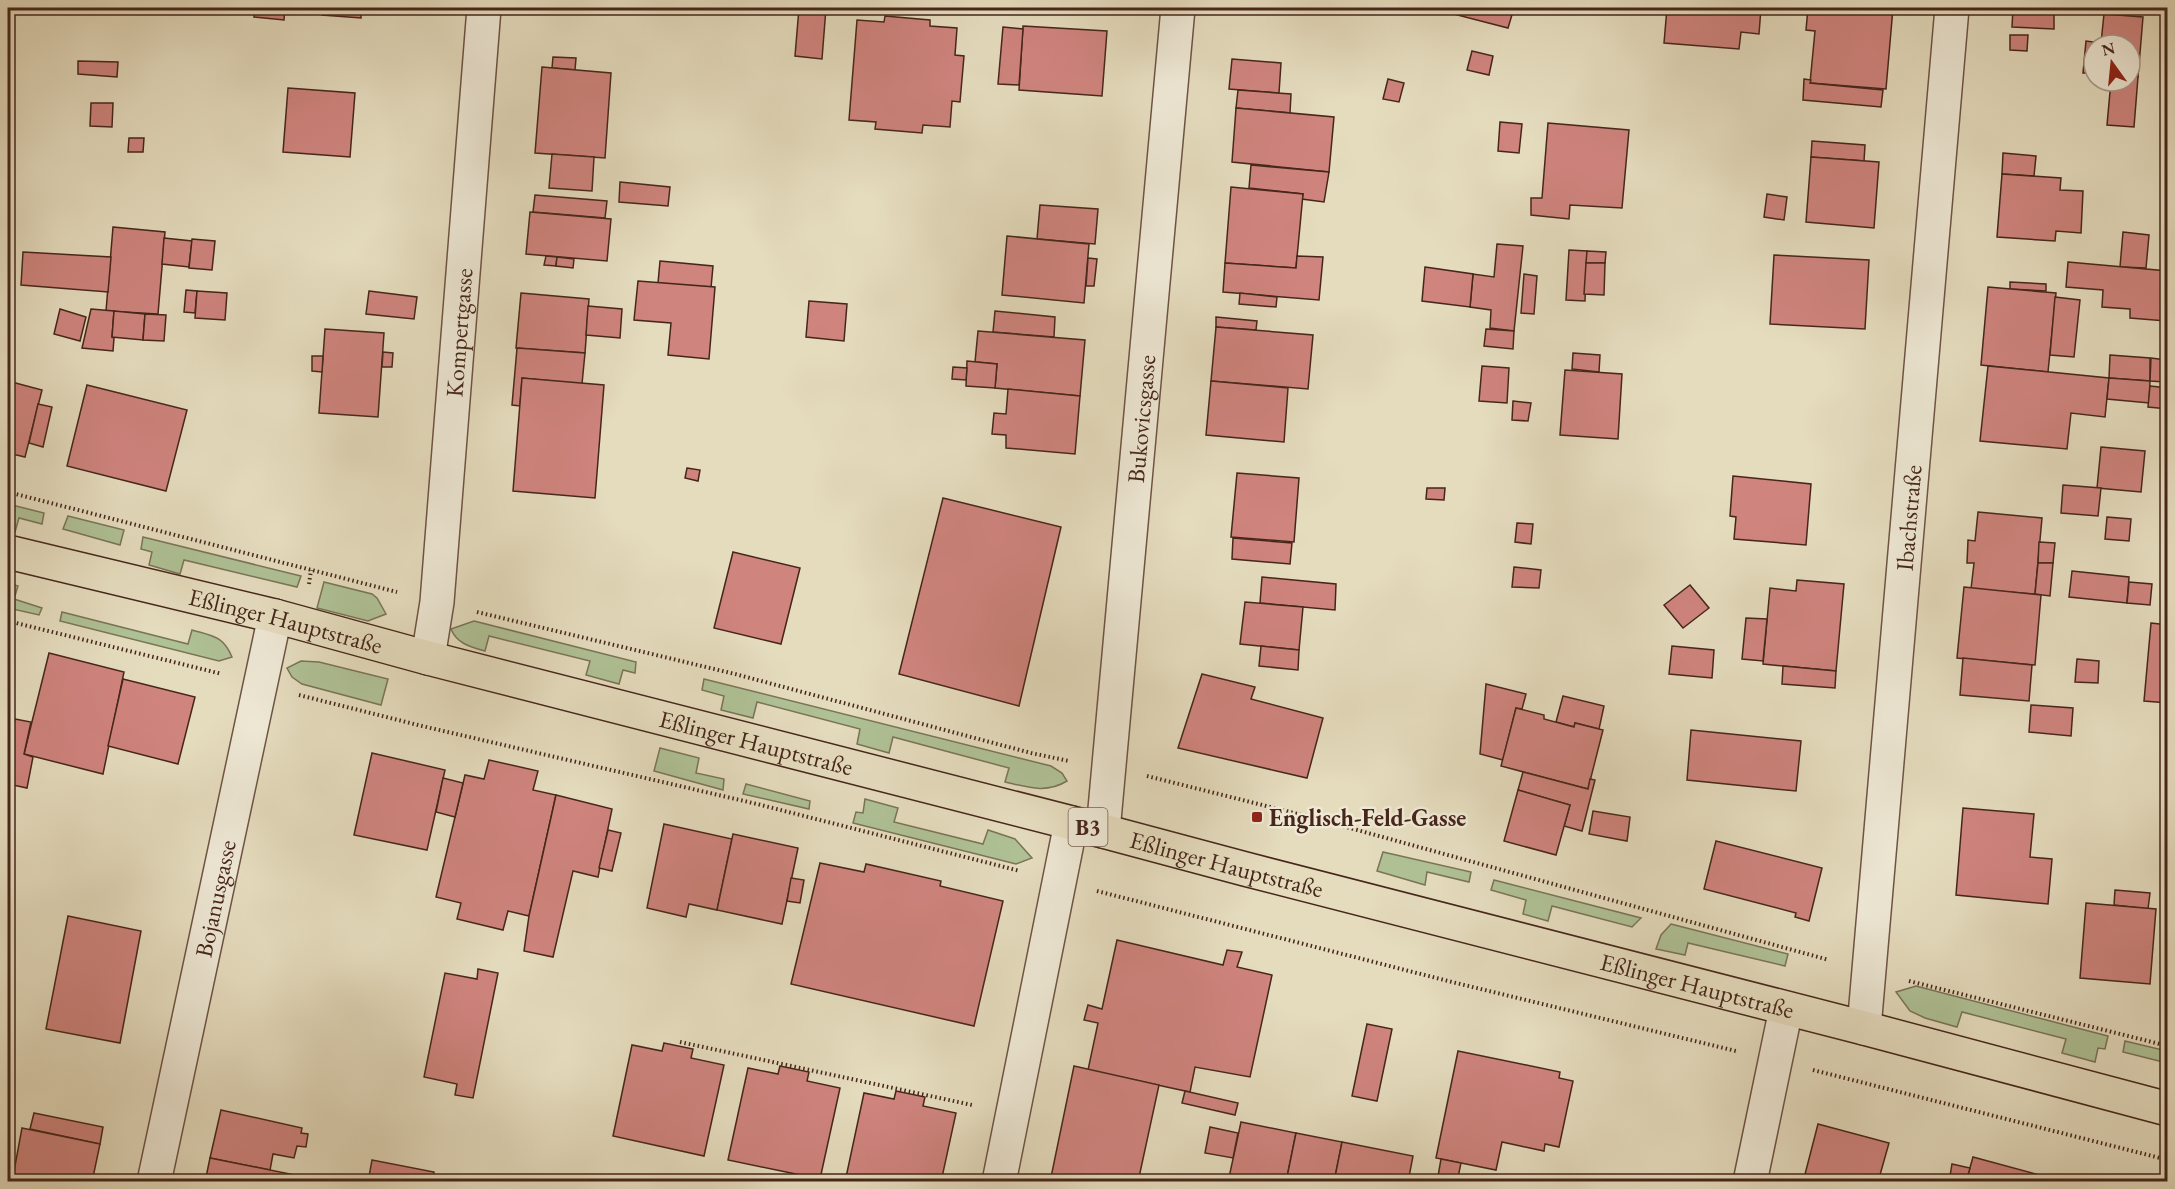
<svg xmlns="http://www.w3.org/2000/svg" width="2175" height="1189" font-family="'EB Garamond',serif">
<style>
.green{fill:#afc296;stroke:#7a7458;stroke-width:1.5}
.building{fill:#cf847e;stroke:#46261b;stroke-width:1.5}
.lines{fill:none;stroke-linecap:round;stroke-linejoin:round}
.minor-casing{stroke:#6e5444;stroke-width:36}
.major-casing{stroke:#46261b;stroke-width:36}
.path{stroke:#46261b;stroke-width:4;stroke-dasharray:1.5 3;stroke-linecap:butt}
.minor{stroke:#eee8d5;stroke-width:33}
.major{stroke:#e5dcbe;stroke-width:33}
.poi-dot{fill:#8f2418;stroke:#eee8d5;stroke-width:2}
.labels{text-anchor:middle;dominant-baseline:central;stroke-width:5;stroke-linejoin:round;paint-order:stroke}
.shield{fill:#eee8d5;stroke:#786053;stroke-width:1.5}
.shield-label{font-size:22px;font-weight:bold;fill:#46261b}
.street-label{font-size:24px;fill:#46261b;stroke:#eee8d5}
.poi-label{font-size:24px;font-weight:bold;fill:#46261b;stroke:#eee8d5;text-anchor:start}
</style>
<rect width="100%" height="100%" fill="#e5dcbe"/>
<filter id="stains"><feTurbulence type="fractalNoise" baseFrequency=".00333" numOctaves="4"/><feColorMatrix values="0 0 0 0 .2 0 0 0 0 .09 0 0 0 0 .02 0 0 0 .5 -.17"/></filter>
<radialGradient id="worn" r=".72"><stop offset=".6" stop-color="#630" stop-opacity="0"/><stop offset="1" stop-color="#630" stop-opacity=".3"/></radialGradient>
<g class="green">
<path d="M8 504 44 513 42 524 19 518 15 532 8 530Z"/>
<path d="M68 516 124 530 120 545 63 529Z"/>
<path d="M143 537 301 576 297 587 184 560 180 574 149 565 152 552 141 549Z"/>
<path d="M324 582 372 594 377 598 386 614 368 621 317 608Z"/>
<path d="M8 583 18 586 14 599 42 608 39 615 8 608Z"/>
<path d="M62 612 188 644 192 630C213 636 223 636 232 657L219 661 60 621Z"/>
<path d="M474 621 636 662 635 673 623 670 619 684 586 675 590 661 489 636 485 651C471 647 457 644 451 629Z"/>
<path d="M301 661 319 662 388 679 381 705 302 684 292 677 287 668Z"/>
<path d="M704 679 1051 766 1062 773 1067 781C1046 794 1027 787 1005 782L1009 768 893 737 889 753 857 744 860 729 757 702 753 718 721 710 724 696 702 690Z"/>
<path d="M660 748 699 758 696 773 724 779 723 790 654 771Z"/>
<path d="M746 784 810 801 809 809 743 794Z"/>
<path d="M865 799 898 808 894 822 983 844 988 830 1015 839 1032 858 1016 864 853 823 856 812 863 813Z"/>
<path d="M1383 852 1471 872 1469 882 1427 872 1425 885 1377 871Z"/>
<path d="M1494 880 1641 918 1632 927 1552 906 1548 921 1523 914 1526 900 1491 890Z"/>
<path d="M1671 924 1788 954 1785 966 1688 943 1685 955 1656 949 1661 935Z"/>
<path d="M1916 986 2108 1036 2105 1049 2098 1048 2095 1062 2062 1053 2066 1039 1962 1012 1957 1027 1925 1018 1910 1011 1896 992Z"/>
<path d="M2125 1041 2167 1051V1063L2123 1052Z"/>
</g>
<g class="building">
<path d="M255 8H285L284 20 254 17Z"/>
<path d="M323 8H361V18L322 15Z"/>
<path d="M799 8H826L822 59 795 56Z"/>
<path d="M1438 8H1514L1508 28 1438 10Z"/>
<path d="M1667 8H1761L1759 34 1741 32 1739 49 1664 43Z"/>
<path d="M1808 8H1893L1886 89 1810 83 1815 31 1806 30Z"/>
<path d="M2013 8H2054V29L2012 27Z"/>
<path d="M2104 14 2143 17 2138 77 2130 76V45H2094V73H2083L2086 41 2101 43Z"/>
<path d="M885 16 930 20V26L957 28 955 55 964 56 960 102 952 101 950 127 923 125 922 133 875 129 876 122 849 120 857 20 884 22Z"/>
<path d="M1023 26 1107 31 1102 96 1019 90Z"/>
<path d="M1003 27 1023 29 1019 85 998 84Z"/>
<path d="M2168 31V77H2164Z"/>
<path d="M2010 35H2028L2027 51 2010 50Z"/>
<path d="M1472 51 1493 56 1489 75 1467 70Z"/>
<path d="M553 57 576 58 575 70 552 68Z"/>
<path d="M1232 59 1281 63 1279 93 1229 89Z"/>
<path d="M78 61 118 62 117 77 78 74Z"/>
<path d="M542 67 611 73 605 158 535 153Z"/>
<path d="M2130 76 2138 77 2134 127 2107 125 2111 81H2130Z"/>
<path d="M1388 79 1404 83 1399 102 1383 99Z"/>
<path d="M1804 79 1811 80 1810 83 1883 90 1881 107 1803 100Z"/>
<path d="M288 88 355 93 350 157 283 152Z"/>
<path d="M1238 90 1291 94 1290 113 1236 108Z"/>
<path d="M91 103H113L112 127 90 126Z"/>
<path d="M1236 108 1334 117 1329 172 1232 162Z"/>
<path d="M1500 122 1522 124 1519 153 1498 151Z"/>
<path d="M1548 123 1629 130 1622 208 1570 205 1569 219 1531 215V198H1542Z"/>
<path d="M129 138H144L143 152H128Z"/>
<path d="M1812 141 1865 145 1864 161 1811 157Z"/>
<path d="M2003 153 2036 156 2034 176 2002 174Z"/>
<path d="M552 154 594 157 592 191 549 188Z"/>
<path d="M1811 157 1879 162 1874 228 1806 222Z"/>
<path d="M1251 165 1329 172 1324 202 1302 199 1303 194 1249 188Z"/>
<path d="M2002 174 2061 178 2060 190 2083 191 2081 233 2056 231 2055 241 1997 237Z"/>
<path d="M620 182 670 187 668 206 619 202Z"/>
<path d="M1231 187 1303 194 1296 268 1225 263Z"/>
<path d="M1767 194 1787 197 1784 220 1764 217Z"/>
<path d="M535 195 607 201 605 218 533 212Z"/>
<path d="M1040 205 1098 209 1095 244 1037 239Z"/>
<path d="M530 212 611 219 607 261 526 254Z"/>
<path d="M113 227 165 232 158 314 106 311Z"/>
<path d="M2123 232 2149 235 2146 268 2120 267Z"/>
<path d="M1007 236 1089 244 1084 303 1002 295Z"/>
<path d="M164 238 192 241 189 267 162 264Z"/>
<path d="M192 239 215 241 212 270 189 268Z"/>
<path d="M1497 244 1523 246 1514 331 1490 328 1491 310 1470 307 1473 274 1494 277Z"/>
<path d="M1569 250 1587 251 1585 301 1566 300Z"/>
<path d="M1587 251 1606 252 1605 263H1586Z"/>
<path d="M23 252 111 257 108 292 21 285Z"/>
<path d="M1774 255 1869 260 1865 329 1770 324Z"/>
<path d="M546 256 557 257 556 266 544 265Z"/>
<path d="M1297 256 1323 257 1319 300 1223 292 1225 263 1296 268Z"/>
<path d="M557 257 574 259 573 268 556 266Z"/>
<path d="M1088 258 1097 259 1094 286H1086Z"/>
<path d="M660 261 713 266 711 288 658 283Z"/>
<path d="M2068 262 2168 271 2166 321 2130 318V309L2102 307 2103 290 2066 287Z"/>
<path d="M1586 263H1605L1604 295 1584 294Z"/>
<path d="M1425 267 1473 274 1470 307 1422 301Z"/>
<path d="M1524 274 1537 276 1534 314 1521 313Z"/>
<path d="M638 281 715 287 709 359 668 355 671 323 634 320Z"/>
<path d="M2010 282 2046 284V291L2010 289Z"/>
<path d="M1988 287 2056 293 2048 372 1981 365Z"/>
<path d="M186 290 197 291 195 313 184 312Z"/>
<path d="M197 291 227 293 225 320 195 318Z"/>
<path d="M369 291 417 297 414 319 366 314Z"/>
<path d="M521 293 589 299 585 353 516 348Z"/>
<path d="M1240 293 1277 297 1276 307 1239 304Z"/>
<path d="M2055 297 2080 300 2074 357 2050 355Z"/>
<path d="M809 301 847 304 844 341 806 337Z"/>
<path d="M588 306 622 309 620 338 586 335Z"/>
<path d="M60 309 86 317 80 341 54 334Z"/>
<path d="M91 309 114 311 112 337 114 338 113 351 82 348Z"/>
<path d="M114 311 145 314 143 340 112 337Z"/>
<path d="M995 311 1055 317 1054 337 993 332Z"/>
<path d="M145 314 166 315 164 341 143 340Z"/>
<path d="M1216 317 1257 321 1256 330 1216 327Z"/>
<path d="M1216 327 1313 335 1308 389 1211 381Z"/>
<path d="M325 329 384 333 378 417 319 413Z"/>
<path d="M1486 329 1514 331 1513 349 1484 346Z"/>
<path d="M978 331 1085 340 1080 396 995 388 997 364 975 362Z"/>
<path d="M517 348 585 353 582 384 522 378 520 406 512 405Z"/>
<path d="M383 352 393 353 392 367H382Z"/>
<path d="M1573 353 1600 355 1599 372 1572 369Z"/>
<path d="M2110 355 2150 358V381L2109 378Z"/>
<path d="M312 356H323L322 372 312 371Z"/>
<path d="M2151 358 2166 360 2165 382 2150 381Z"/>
<path d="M967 361 997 364 995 388 966 386Z"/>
<path d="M1482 366 1509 368 1507 403 1479 401Z"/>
<path d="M1988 366 2109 378 2105 417 2071 413 2067 449 1980 441Z"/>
<path d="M953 367 967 368 966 380 952 379Z"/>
<path d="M1565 370 1622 374 1618 439 1560 435Z"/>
<path d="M522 378 604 385 595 498 513 491Z"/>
<path d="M2109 378 2150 381 2149 403 2107 399Z"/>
<path d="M8 381 42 390 25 457 8 453Z"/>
<path d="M1211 381 1288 388 1284 442 1206 435Z"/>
<path d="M87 385 187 410 166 491 67 466Z"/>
<path d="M2150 386 2168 388V409L2148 407Z"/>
<path d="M1008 389 1080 396 1075 454 1006 448V435L992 434 994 413 1006 414Z"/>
<path d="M1513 401 1531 403 1528 421 1512 420Z"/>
<path d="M38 404 52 407 43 447 29 443Z"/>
<path d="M2101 447 2145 451 2141 492 2097 488Z"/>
<path d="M687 468 700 470 698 481 685 478Z"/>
<path d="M1237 473 1299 478 1294 542 1231 537Z"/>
<path d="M1733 476 1811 484 1806 545 1734 539 1736 517 1730 516Z"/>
<path d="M2063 485 2101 488 2098 516 2061 513Z"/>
<path d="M1427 488H1445L1444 500 1426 499Z"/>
<path d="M943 498 1061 527 1019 706 899 674Z"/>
<path d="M1978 512 2042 518 2035 594 1971 589 1974 563H1967L1968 540 1975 541Z"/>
<path d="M2107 517 2131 519 2129 541 2105 539Z"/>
<path d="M1517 523 1533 524 1531 544 1515 542Z"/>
<path d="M1233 538 1292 543 1290 564 1232 559Z"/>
<path d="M2039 542 2055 543 2053 563H2038Z"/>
<path d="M733 552 800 568 781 644 714 628Z"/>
<path d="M2038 563H2053L2050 596 2035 594Z"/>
<path d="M1514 567 1541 570 1539 588 1512 587Z"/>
<path d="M2072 571 2129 577 2127 603 2069 597Z"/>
<path d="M1262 577 1336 584 1335 610 1260 603Z"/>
<path d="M1797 580 1844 584 1836 671 1763 664 1770 588 1796 591Z"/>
<path d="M2129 582 2152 584 2150 605 2127 603Z"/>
<path d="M1690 585 1709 608 1683 628 1664 605Z"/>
<path d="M1964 587 2041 595 2035 665 1957 658Z"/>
<path d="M1245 602 1303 607 1299 650 1240 644Z"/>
<path d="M1746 618 1767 619 1763 661 1742 659Z"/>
<path d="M2151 623 2168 625V703L2144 701Z"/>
<path d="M1261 646 1299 650 1298 670 1259 666Z"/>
<path d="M1672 646 1714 650 1712 678 1669 674Z"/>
<path d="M49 653 124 672 103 774 24 754Z"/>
<path d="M1963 658 2032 665 2029 701 1960 695Z"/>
<path d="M2077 659 2099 661 2098 683 2075 682Z"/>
<path d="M1783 666 1836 671 1835 688 1782 684Z"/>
<path d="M1202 674 1255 687 1251 699 1323 718 1307 778 1178 748Z"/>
<path d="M123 679 195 697 178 764 108 746Z"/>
<path d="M1486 684 1526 694 1522 709 1516 708 1503 760 1480 754Z"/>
<path d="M1563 696 1604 706 1599 729 1575 723 1574 727 1556 722Z"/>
<path d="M2031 705 2073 708 2071 736 2029 732Z"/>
<path d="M1516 708 1544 715V719L1574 727 1575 723 1603 730 1588 789 1501 766Z"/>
<path d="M15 719 31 722 24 754 33 757 27 788 8 784V752Z"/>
<path d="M1691 730 1801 741 1796 791 1687 780Z"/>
<path d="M372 753 445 770 427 850 354 835Z"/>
<path d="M489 760 538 771 533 790 556 795 529 916 508 911 503 930 457 919 461 903 436 897 465 775 484 779Z"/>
<path d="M1523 772 1588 789 1590 779 1595 780 1582 831 1564 826 1570 805 1518 790Z"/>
<path d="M443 778 463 783 455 817 436 812Z"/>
<path d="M1518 790 1570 805 1556 855 1504 841Z"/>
<path d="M556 795 612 809 598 877 573 871 553 957 524 951 529 916Z"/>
<path d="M1963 808 2034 814 2030 857 2052 859 2048 904 1956 895Z"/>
<path d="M1593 811 1630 817 1627 841 1589 834Z"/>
<path d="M664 824 732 839 717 910 689 904 686 917 647 908Z"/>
<path d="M608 830 621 833 612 871 599 868Z"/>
<path d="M733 834 798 848 782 924 717 910Z"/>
<path d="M1716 841 1822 868 1809 921 1795 917 1796 913 1704 889Z"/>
<path d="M820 863 864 872 866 864 941 881 940 886 1003 901 974 1026 791 984Z"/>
<path d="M791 878 804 880 800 903 787 901Z"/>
<path d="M2115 890 2150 893 2148 909 2114 905Z"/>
<path d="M2086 903 2156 909 2150 984 2080 978Z"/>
<path d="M68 916 141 931 120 1043 46 1029Z"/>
<path d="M1117 940 1223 965 1227 950 1242 952 1237 967 1272 975 1250 1077 1195 1067 1190 1092 1088 1070 1098 1023 1084 1020 1088 1005 1102 1009Z"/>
<path d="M478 969 498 973 473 1098 455 1095 457 1084 424 1077 445 973 477 979Z"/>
<path d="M1367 1024 1392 1029 1377 1101 1352 1096Z"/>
<path d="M664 1043 693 1049 691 1058 724 1065 704 1156 613 1136 632 1045 662 1051Z"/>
<path d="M1458 1051 1560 1072 1559 1078 1573 1081 1559 1147 1545 1144 1544 1151 1502 1142 1496 1170 1436 1158Z"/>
<path d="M780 1066 809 1072 807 1081 840 1088 820 1179 728 1160 748 1068 778 1074Z"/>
<path d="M1074 1066 1159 1085 1138 1182H1050Z"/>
<path d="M896 1091 925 1097 923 1106 956 1113 941 1182H845L864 1093 894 1099Z"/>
<path d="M1185 1091 1238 1103 1235 1115 1182 1103Z"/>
<path d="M221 1110 302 1128 301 1133 308 1134 306 1147 297 1146 294 1158 273 1154 270 1170 210 1158Z"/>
<path d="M34 1113 103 1127 100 1144 30 1129Z"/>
<path d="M1241 1122 1296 1133 1286 1182H1228Z"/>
<path d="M1818 1124 1889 1143 1878 1182H1803Z"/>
<path d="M1210 1127 1238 1133 1233 1158 1205 1153Z"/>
<path d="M22 1128 100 1144 92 1182H12Z"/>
<path d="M1296 1133 1342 1142 1334 1182H1286Z"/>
<path d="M1342 1142 1413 1156 1408 1182H1334Z"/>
<path d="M1973 1157 2043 1176 2041 1182H1966Z"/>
<path d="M210 1158 295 1175 293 1182H205Z"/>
<path d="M1441 1159 1461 1163 1457 1182H1437Z"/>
<path d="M372 1160 434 1172 432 1182H368Z"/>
<path d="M1952 1164 1970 1168 1966 1182H1949Z"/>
</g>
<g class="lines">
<g class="minor-casing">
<g id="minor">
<path id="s1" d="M428 658 437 602 484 8"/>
<path id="s2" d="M1103 831 1178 8"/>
<path id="s3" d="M1864 1028 1952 8"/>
<path id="s4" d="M154 1182 275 616"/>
<path d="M999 1182 1071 823"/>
<path d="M1750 1182 1786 1009"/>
</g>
</g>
<g class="major-casing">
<g id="major">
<path id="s5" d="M8 552 275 616 428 658 1103 831 1245 869 1864 1028 2168 1109"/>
</g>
</g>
<g class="path">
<path d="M8 492 397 592"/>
<path d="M309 584 311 570"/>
<path d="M477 612 735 674 1031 753 1069 761"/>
<path d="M8 621 222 674"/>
<path d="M299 695 422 726 757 804 1020 871"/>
<path d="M1147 776 1310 817 1829 960"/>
<path d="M1097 891 1452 982 1736 1051"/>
<path d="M1909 981 2168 1046"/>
<path d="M680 1042 972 1105"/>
<path d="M1813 1070 2168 1160"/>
</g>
<use href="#minor" class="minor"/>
<use href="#major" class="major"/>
</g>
<rect class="poi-dot" x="1251" y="811" width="12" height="12" rx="3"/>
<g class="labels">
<rect class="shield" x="1068.5" y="808" width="39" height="38" rx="4.5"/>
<g class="shield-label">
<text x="1088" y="827">B3</text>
</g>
<g class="street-label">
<text stroke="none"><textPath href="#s1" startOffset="327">Kompertgasse</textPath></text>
<text stroke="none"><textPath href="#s2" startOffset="414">Bukovicsgasse</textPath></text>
<text stroke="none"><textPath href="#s3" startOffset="512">Ibachstraße</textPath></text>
<text stroke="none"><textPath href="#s5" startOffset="286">Eßlinger Hauptstraße</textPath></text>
<text stroke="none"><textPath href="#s5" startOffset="772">Eßlinger Hauptstraße</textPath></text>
<text stroke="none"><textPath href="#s5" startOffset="1258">Eßlinger Hauptstraße</textPath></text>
<text stroke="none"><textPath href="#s4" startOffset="290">Bojanusgasse</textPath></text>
<text stroke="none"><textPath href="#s5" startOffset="1744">Eßlinger Hauptstraße</textPath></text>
</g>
<g class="poi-label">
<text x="1269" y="817">Englisch-Feld-Gasse</text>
</g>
</g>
<rect width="2175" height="1189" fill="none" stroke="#e5dcbe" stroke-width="30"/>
<rect x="9" y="9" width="2157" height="1171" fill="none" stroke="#46261b" stroke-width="3"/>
<rect x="15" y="15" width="2145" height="1159" fill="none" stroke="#46261b" stroke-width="1.5"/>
<g transform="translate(2112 63) rotate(345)"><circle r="28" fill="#eee8d5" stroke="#ab9a8b" stroke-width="1.5"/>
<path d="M0-4.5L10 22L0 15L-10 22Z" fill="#8f2418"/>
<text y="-9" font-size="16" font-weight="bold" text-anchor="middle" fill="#46261b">N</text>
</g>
<rect width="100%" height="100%" filter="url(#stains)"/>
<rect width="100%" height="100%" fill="url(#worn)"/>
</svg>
